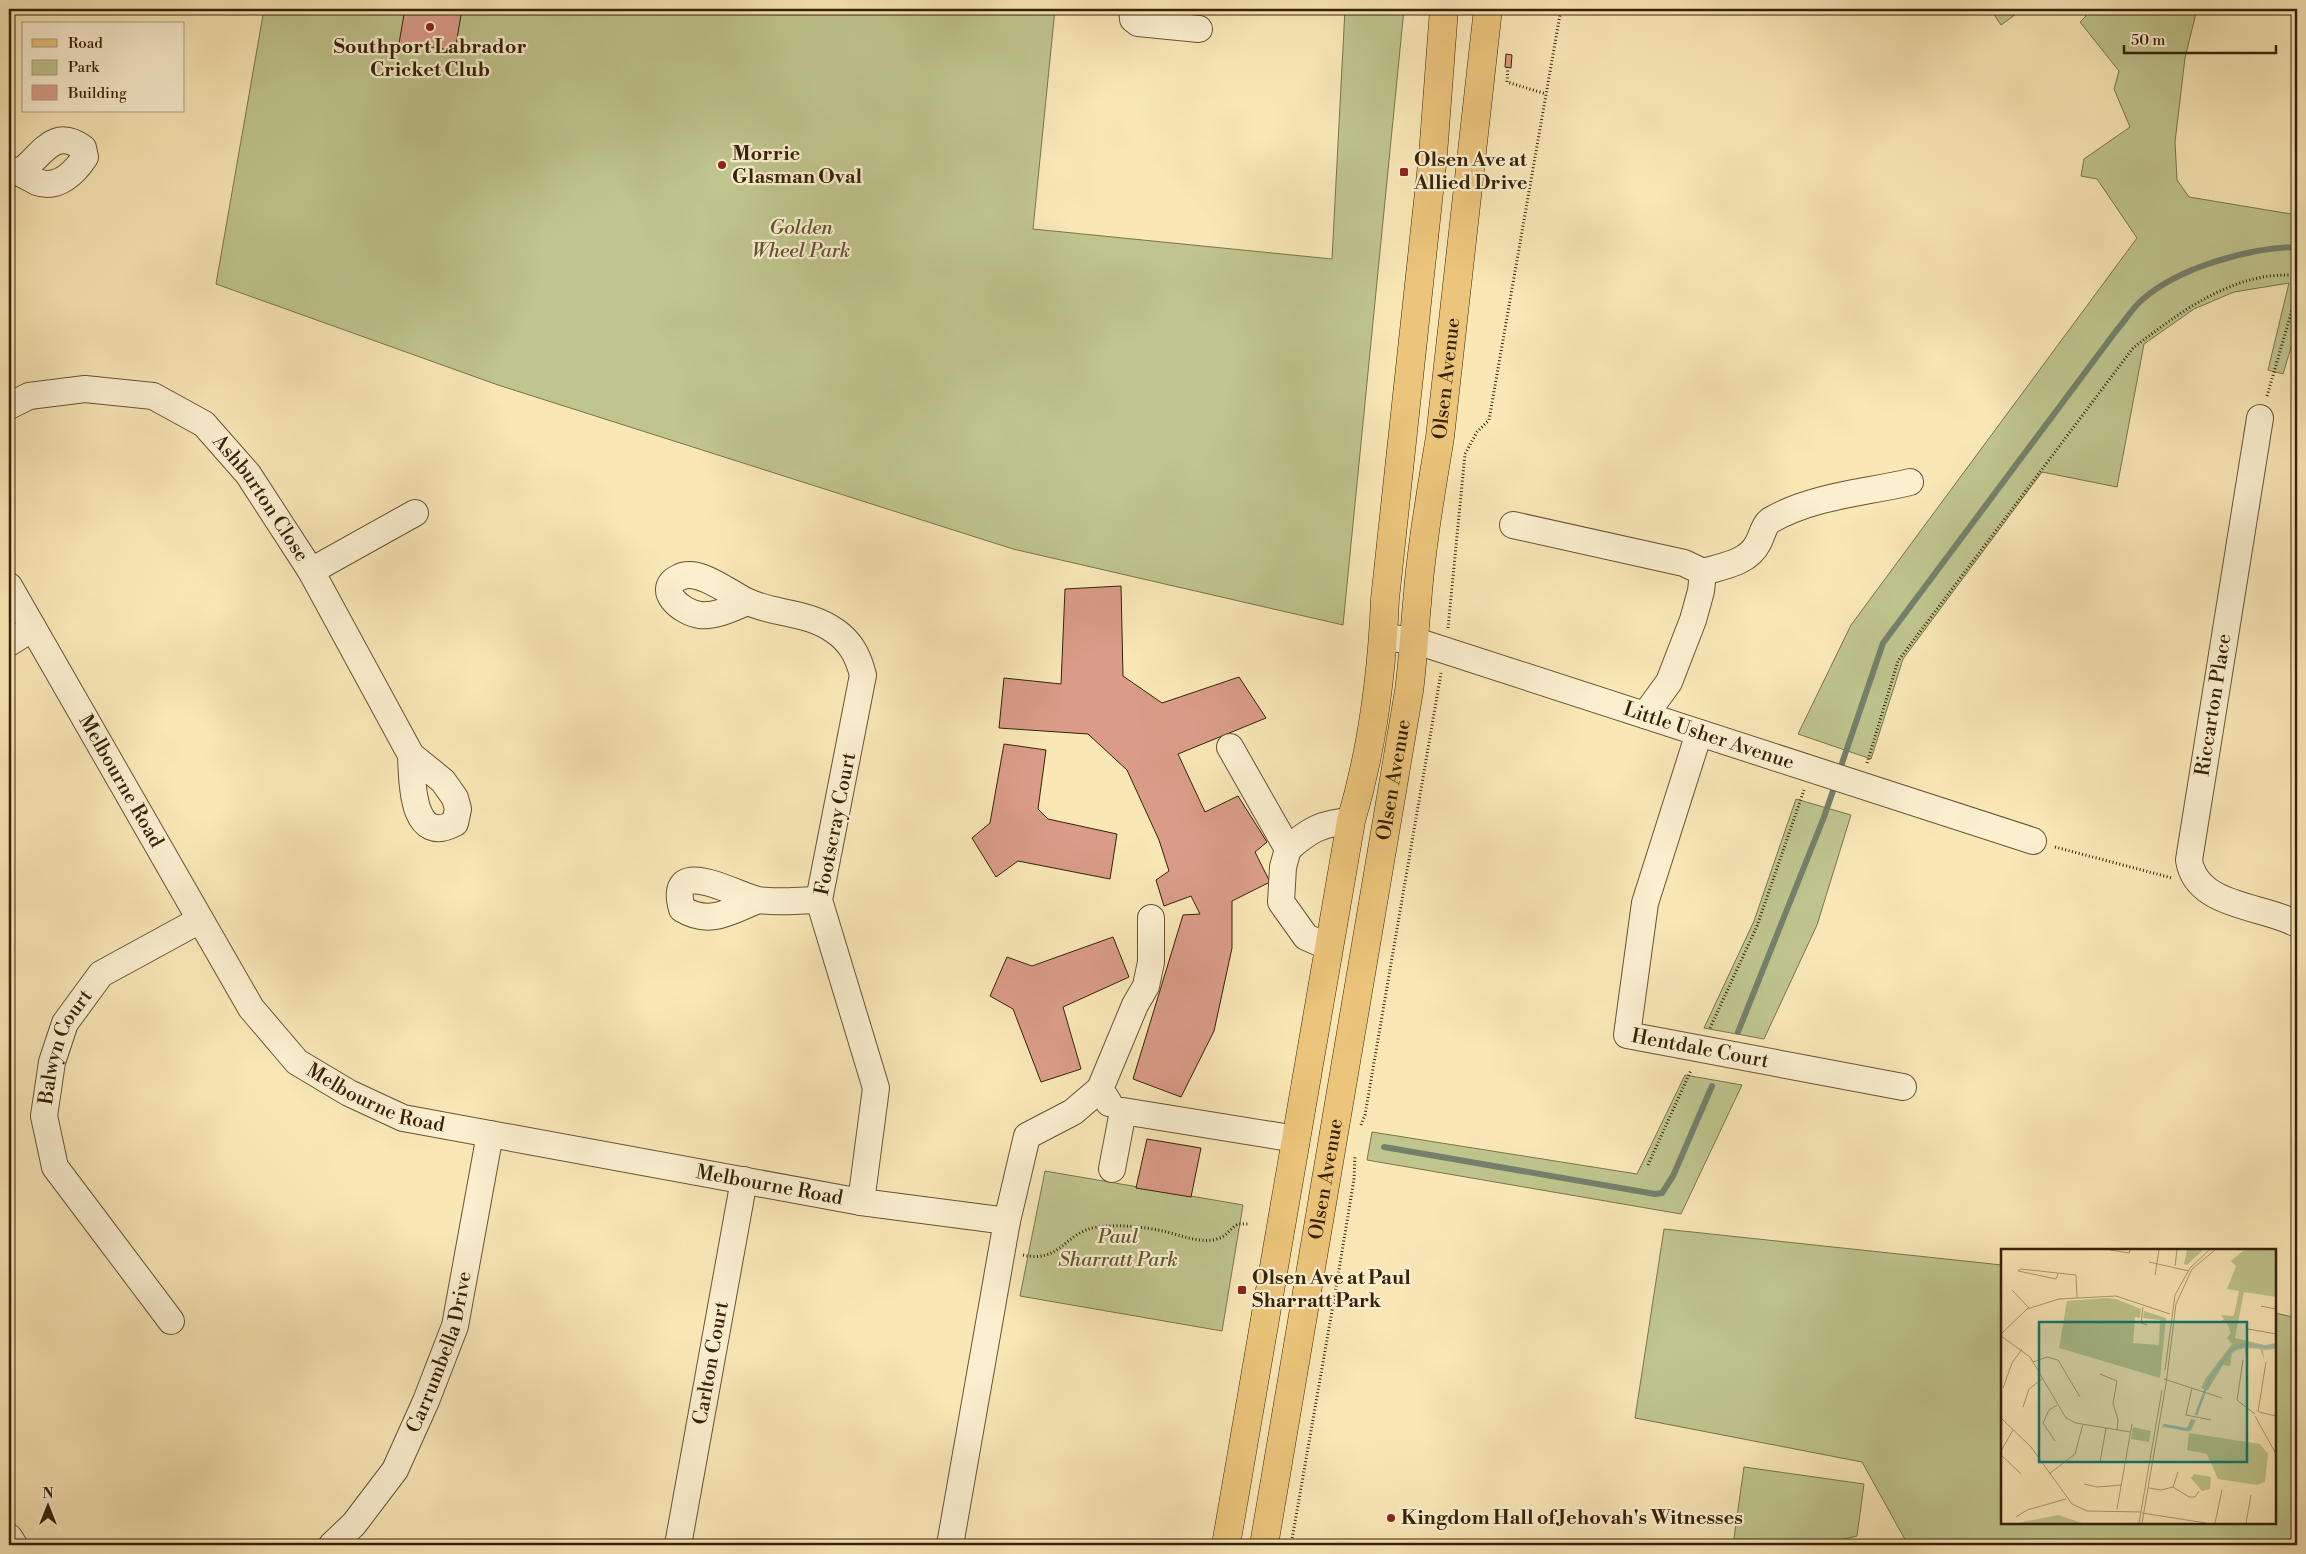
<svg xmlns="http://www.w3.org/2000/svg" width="2306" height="1554" font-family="'Libre Bodoni',serif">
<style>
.green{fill:#bfc58d;stroke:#7a744a}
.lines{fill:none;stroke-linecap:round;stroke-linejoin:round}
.stream{stroke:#74806d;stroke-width:6}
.building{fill:#da9c88;stroke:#362207}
.minor-casing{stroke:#675333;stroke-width:28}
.major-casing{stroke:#362207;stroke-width:29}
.path{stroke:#362207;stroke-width:3;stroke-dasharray:1 2.5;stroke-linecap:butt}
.minor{stroke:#fbefd0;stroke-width:26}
.major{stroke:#ecc47b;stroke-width:28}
.poi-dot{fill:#8f2418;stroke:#fbefd0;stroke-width:2}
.labels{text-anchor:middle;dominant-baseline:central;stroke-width:4.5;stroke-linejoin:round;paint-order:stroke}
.poi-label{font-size:20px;font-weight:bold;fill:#362207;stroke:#fbefd0;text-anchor:start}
.park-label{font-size:20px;font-style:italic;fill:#5f532f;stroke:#fbefd0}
.street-label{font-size:20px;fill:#362207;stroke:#fbefd0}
.inset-river{fill:none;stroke:#9ebfb1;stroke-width:2.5}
.inset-road{fill:none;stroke:#ab9870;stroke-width:1}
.view{fill:#0f766e;fill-opacity:0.15;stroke:#0f766e;stroke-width:2.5}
.inset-edge{fill:none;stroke:#362207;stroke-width:2.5}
</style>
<rect width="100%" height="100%" fill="#f9e7b6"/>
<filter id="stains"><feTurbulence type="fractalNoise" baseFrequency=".004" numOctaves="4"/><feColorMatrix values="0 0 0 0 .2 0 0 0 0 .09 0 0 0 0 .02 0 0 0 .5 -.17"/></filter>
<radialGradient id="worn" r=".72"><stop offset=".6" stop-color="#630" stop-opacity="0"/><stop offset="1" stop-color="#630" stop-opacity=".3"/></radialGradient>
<g class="green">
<path d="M264 9H1055L1033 229 1332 259 1345 9H1404L1343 625 1013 549 498 385 216 284Z"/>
<path d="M1999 9H2023L2001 25 1993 13Z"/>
<path d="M2080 9H2197L2185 58 2175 142 2177 180 2189 197 2297 215V328L2283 374 2268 370 2289 283 2234 292 2194 309 2144 344 2117 487 2042 472 1903 659 1871 759 1798 734 1851 625 2137 238 2097 179 2081 176 2084 159 2130 127 2114 89 2119 71 2080 22 2086 16Z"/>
<path d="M1796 799 1851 815 1817 925 1764 1039 1704 1028 1754 921Z"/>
<path d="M1685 1075 1742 1085 1681 1214 1367 1160 1372 1132 1637 1174Z"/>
<path d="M1045 1171 1243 1205 1222 1331 1020 1296Z"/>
<path d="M1664 1229 2002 1265V1523H2275V1313L2297 1318V1545H1908L1862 1462 1635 1418Z"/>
<path d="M1744 1467 1864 1484 1857 1536 1817 1545H1733Z"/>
</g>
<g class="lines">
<g class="stream">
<path d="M1839 772 1883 643 2116 331C2125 321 2133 307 2143 299 2180 267 2249 248 2297 247"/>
<path d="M1738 1032 1824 817 1836 782"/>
<path d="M1384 1147 1655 1194 1662 1193 1673 1176 1712 1086"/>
</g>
</g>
<g class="building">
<path d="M405 9H462L455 51 420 45 419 52 398 49Z"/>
<path d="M1506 54 1512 55 1511 68 1505 67Z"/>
<path d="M1121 586 1123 676 1162 703 1239 677 1266 718 1178 754 1205 812 1238 796 1267 842 1255 852 1270 882 1232 901V948L1214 1031 1181 1097 1133 1079 1183 915 1200 914 1191 896 1164 906 1156 880 1169 871 1159 840 1127 770 1088 734 999 728 1004 678 1061 684 1065 589Z"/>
<path d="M1004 744 1046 750 1038 809 1048 819 1117 834 1110 879 1018 861 996 877 972 838 990 823Z"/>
<path d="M1113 937 1129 977 1063 1007 1081 1069 1041 1082 1013 1009 990 996 1007 957 1032 966Z"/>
<path d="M1147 1139 1201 1148 1191 1197 1136 1188Z"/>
</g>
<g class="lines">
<g class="minor-casing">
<g id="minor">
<path d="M1132 9 1133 19 1138 23 1199 29"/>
<path d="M9 169C20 172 27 177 37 182 58 190 75 172 85 157L83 148C53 126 42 156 20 172"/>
<path id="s1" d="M9 406 29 396 85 389 153 396 204 424 248 474 311 571 411 755 443 781 455 798 458 809 455 823C411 847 412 780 411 755"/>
<path d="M2260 418 2189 860C2196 907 2262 905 2297 924"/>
<path d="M1513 525 1684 563 1703 572 1701 591 1693 620 1669 682 1645 715"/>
<path d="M311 571 415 513"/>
<path d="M1703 572C1723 566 1748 563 1758 543 1762 536 1764 524 1771 520 1812 496 1864 493 1910 482"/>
<path id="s2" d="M9 586 251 1008 297 1062 349 1093 403 1118 861 1202 1007 1221"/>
<path d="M747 602C733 608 715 617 700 615 682 613 653 589 680 577 699 568 729 593 746 601 775 615 807 611 835 631 851 642 858 656 863 675L819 900 876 1088 861 1202"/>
<path id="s3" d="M1384 637 1416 641 2033 841"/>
<path d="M9 643 33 628"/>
<path id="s4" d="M1699 733 1645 903 1627 1035 1903 1087"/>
<path d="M1230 747 1288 849C1309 830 1322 823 1351 821"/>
<path d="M1288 849 1283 867 1281 902 1306 937 1329 947"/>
<path d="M758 900C731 911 710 926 682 909 666 853 737 896 758 900 777 903 800 900 819 900"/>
<path d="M1109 1103 1100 1089 1135 1005 1146 986 1151 962V918"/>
<path d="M1112 1169 1123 1111 1296 1139"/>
<path id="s5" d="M171 1321 55 1167 44 1116 52 1062 65 1023 101 974 200 920"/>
<path d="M9 1537 14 1545"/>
<path id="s6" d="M332 1545 354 1524 395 1470 426 1401 455 1326 490 1134"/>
<path id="s7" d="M678 1545 744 1180"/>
<path d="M950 1545 1007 1221 1027 1136 1073 1112 1100 1089"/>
</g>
</g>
<g class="major-casing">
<g id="major">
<path d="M1226 1545 1351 821C1372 750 1382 673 1385 599L1433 155 1444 9"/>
<path id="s8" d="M1264 1545 1409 691C1413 662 1414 633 1417 604 1421 548 1431 492 1440 437L1488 9"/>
</g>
</g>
<g class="path">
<path d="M1508 67 1507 82 1546 94"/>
<path d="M2267 396 2297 293"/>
<path d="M1448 628 1465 454 1477 432 1489 420 1561 9"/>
<path d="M1867 763 1898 661 2133 348C2171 319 2214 286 2263 277 2274 275 2286 275 2297 275"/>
<path d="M2055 847 2172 878"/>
<path d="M1710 1028 1757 926 1804 790"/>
<path d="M1361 1125 1365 1115 1441 673"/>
<path d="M1648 1165 1691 1070"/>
<path d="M1023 1255C1061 1264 1065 1231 1098 1227 1119 1224 1143 1227 1163 1231 1181 1235 1202 1245 1220 1238 1227 1235 1231 1228 1238 1224H1248"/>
<path d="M1291 1545 1336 1288 1354 1179 1355 1155"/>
</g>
<use href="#minor" class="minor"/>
<use href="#major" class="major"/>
</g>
<g class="poi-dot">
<circle cx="430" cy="27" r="5"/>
<circle cx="722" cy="165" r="5"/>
<rect x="1399" y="167" width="10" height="10" rx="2.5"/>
<rect x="1237" y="1285" width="10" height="10" rx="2.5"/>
<circle cx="1391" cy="1518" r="5"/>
</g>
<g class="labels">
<g class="poi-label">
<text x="430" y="47" text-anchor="middle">Southport Labrador<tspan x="430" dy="23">Cricket Club</tspan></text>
<text x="732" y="154">Morrie<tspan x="732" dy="23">Glasman Oval</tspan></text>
<text x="1414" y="160">Olsen Ave at<tspan x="1414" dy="23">Allied Drive</tspan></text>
<text x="1252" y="1278">Olsen Ave at Paul<tspan x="1252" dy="23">Sharratt Park</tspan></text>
<text x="1401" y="1518">Kingdom Hall of Jehovah's Witnesses</text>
</g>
<g class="park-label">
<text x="801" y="228">Golden<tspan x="801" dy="23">Wheel Park</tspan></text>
<text x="1118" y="1237">Paul<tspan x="1118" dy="23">Sharratt Park</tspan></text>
</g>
<g class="street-label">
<text stroke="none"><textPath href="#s8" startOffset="1181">Olsen Avenue</textPath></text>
<text stroke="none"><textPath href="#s1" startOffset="299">Ashburton Close</textPath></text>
<text transform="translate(2214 705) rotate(-81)">Riccarton Place</text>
<text stroke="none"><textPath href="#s3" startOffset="340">Little Usher Avenue</textPath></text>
<text stroke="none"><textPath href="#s8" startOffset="776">Olsen Avenue</textPath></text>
<text stroke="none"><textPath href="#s2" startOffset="225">Melbourne Road</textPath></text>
<text transform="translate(836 824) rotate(-79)">Footscray Court</text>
<text stroke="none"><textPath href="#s4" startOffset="386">Hentdale Court</textPath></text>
<text stroke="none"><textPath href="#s5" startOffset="318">Balwyn Court</textPath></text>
<text stroke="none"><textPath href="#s2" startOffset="645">Melbourne Road</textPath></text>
<text stroke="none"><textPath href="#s8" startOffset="371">Olsen Avenue</textPath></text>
<text stroke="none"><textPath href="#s2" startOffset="1050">Melbourne Road</textPath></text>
<text stroke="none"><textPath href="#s6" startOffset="225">Carrumbella Drive</textPath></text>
<text stroke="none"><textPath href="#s7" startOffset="185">Carlton Court</textPath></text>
</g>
</g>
<g transform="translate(2001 1249)">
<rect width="275" height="275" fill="#f9e7b6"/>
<path d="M186 1H202L186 16 183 15ZM243 1H275V48L243 43 234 89 264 96 275 94V100L262 101 263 110 259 100 246 99 244 107V99L236 101 231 104 229 117 222 116 207 141 200 139 205 129 231 95 226 89 230 84 226 74 224 72 218 74 223 70 220 66 232 67 234 62 238 42 226 40 235 17 230 12ZM104 49 115 50 140 60 139 69 134 68 132 94 158 96 159 71 142 69 143 62 165 69 159 129 58 99 66 52ZM190 170 195 171 190 182 161 178 162 175 186 179ZM132 178 150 182 148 193 130 190ZM188 184 259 195 267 205 264 233 256 236 217 230 206 205 186 201ZM193 225 210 228 209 240 201 242 190 229ZM57 266 81 274H17Z" fill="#bfc58d"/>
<path class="inset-river" d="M195 166 208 131 231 100 244 95 265 98 275 96M163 176 187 181 192 171"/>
<path class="inset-road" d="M109 1 128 4 129 1M148 13 188 22M174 17 176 1M57 25 55 30 17 22 20 20 75 26 76 49M154 26 158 1M11 41 28 59M260 57 275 60M142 58 140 74 146 76M247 80 275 85M0 85 26 60 58 50 115 47 169 65M0 87 29 108 65 169 75 174 129 183M242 111 236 151 254 165M32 113 46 108 57 111 79 148M164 121 174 46 189 19 208 1M99 125 116 132 112 154 117 171 116 181M163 130 221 149M2 139 11 114 21 100M191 139 185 166 210 171M22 158 28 140 41 130M257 163 265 113M258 163 275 167M254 167 275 205M0 169 30 198 71 255 86 262 140 263M54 192 42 174 48 161 56 156M0 202 12 181M0 206 20 225M99 213 105 179M48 225 74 205 82 175M83 235 96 238 120 236M172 238 188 248H194L198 242M148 239 160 241 172 238 177 223M116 260 131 175M141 264 205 274M15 268 26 261 65 250M138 274 161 141M141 274 165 135 175 55 191 20 214 1M214 274 221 241M245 274 250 246"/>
<path class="view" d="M38 73H246V213H38Z"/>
<rect width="275" height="275" class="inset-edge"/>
</g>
<rect width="2306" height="1554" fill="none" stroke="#f9e7b6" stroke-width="30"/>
<rect x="10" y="10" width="2286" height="1534" fill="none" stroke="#362207" stroke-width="2.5"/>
<rect x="15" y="15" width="2276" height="1524" fill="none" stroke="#362207"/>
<rect x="22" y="22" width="162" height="90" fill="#fbefd0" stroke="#ac9d80"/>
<rect x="32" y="39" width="25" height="8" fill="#ecc47b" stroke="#ac9d80"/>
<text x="68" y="48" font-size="15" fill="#362207">Road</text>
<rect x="32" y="60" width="25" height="15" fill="#bfc58d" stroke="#ac9d80"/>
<text x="68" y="72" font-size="15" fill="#362207">Park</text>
<rect x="32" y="85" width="25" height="15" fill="#da9c88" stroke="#ac9d80"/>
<text x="68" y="98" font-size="15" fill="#362207">Building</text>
<g transform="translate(48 1506)" stroke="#fbefd0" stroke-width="4" paint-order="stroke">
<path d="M0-4L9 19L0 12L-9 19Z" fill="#362207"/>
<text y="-8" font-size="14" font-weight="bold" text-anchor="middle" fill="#362207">N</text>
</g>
<path d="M2124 45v8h152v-8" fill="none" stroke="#362207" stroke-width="2.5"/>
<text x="2131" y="45" font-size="15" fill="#362207" stroke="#fbefd0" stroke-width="4" paint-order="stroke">50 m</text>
<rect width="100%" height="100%" filter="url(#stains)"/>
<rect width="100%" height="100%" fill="url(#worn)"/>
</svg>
